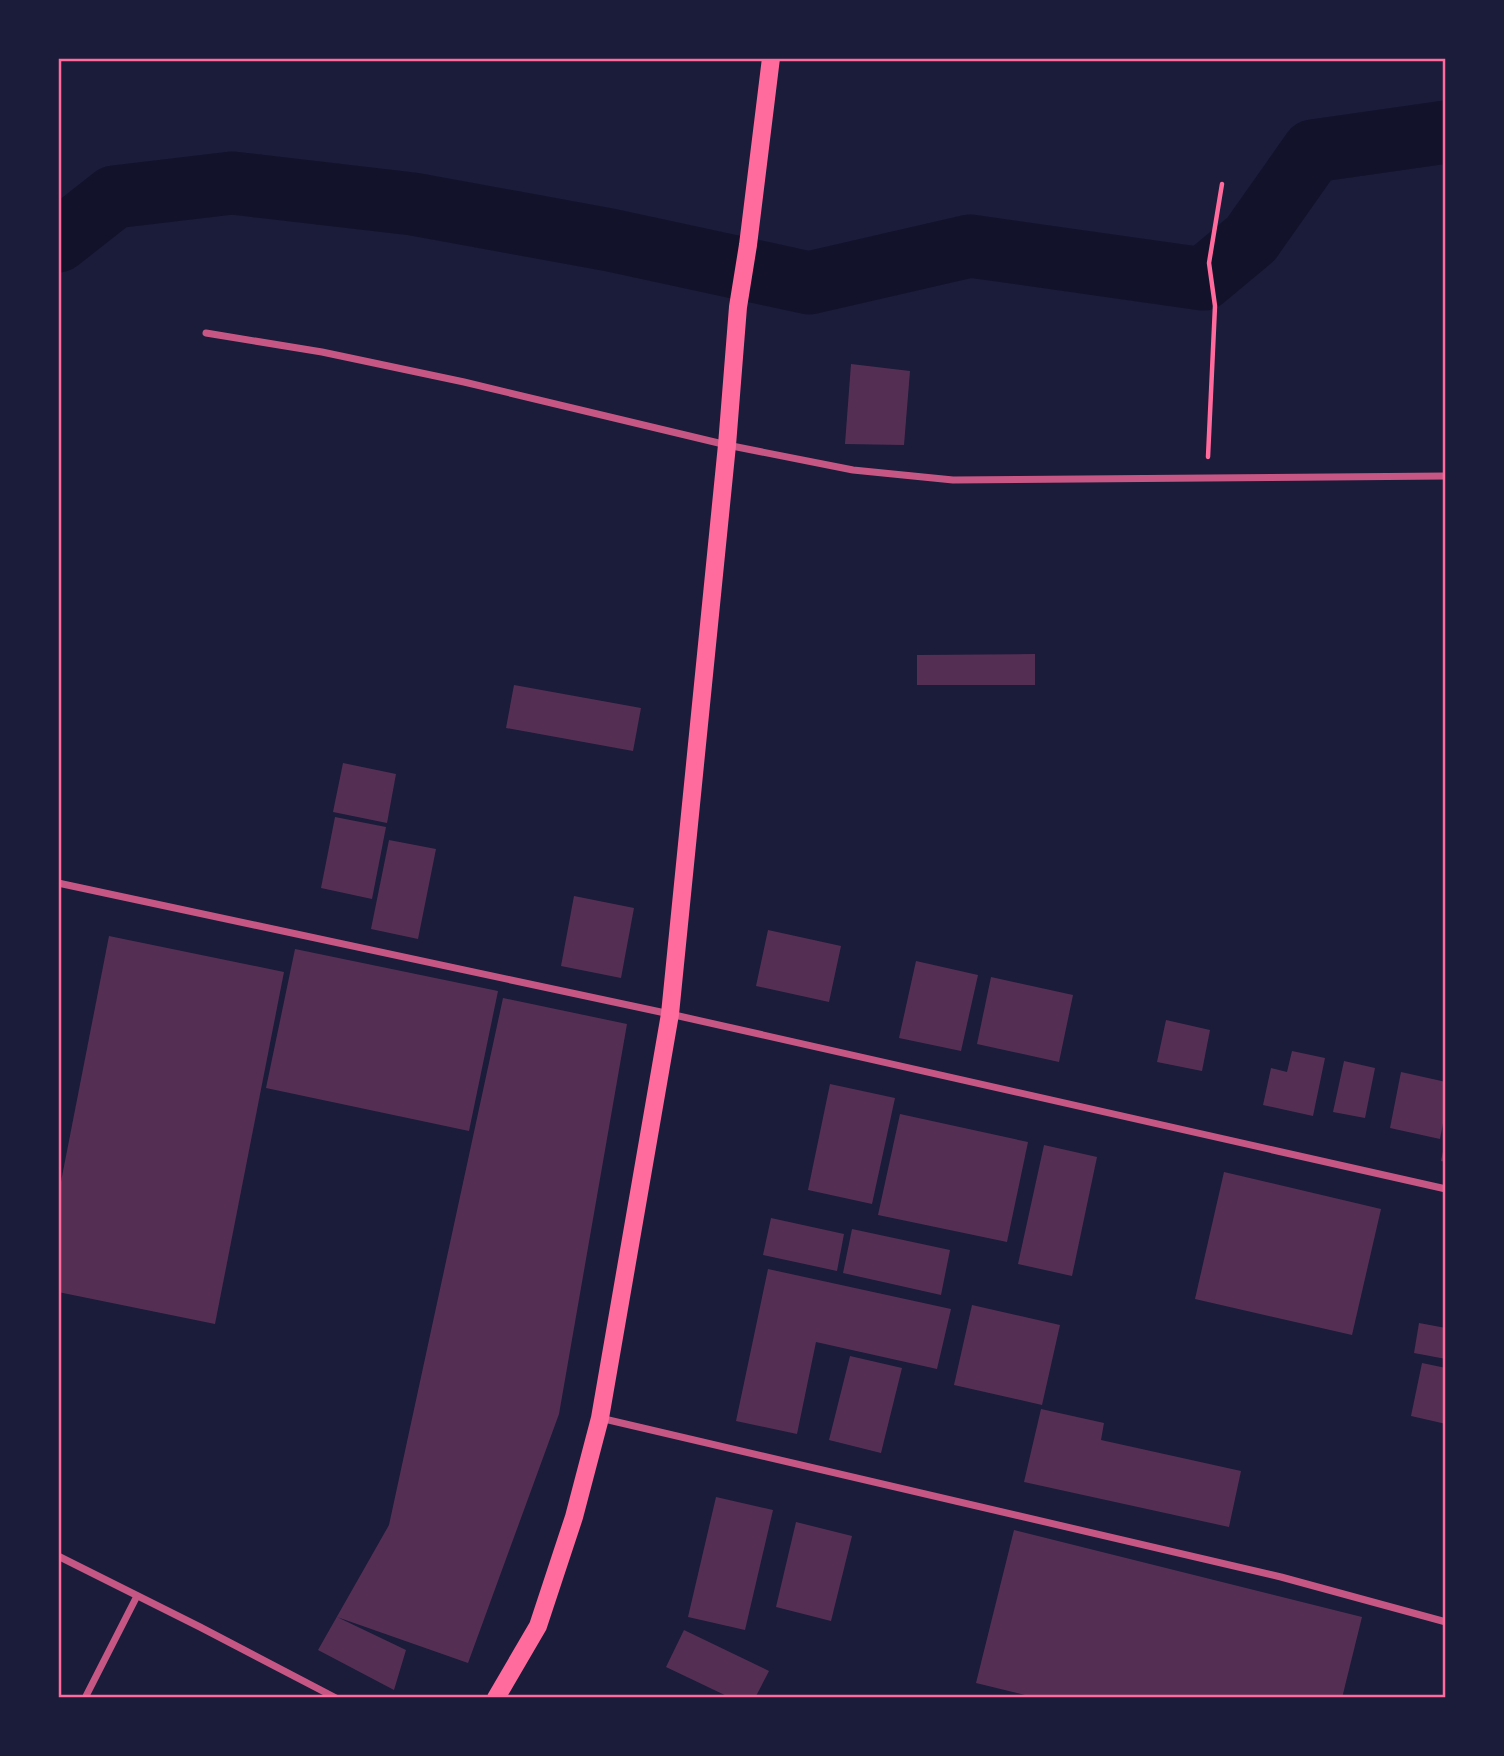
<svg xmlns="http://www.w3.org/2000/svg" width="1504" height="1756" font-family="'Sofia Sans Condensed',sans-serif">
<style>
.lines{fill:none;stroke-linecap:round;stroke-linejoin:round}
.river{stroke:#12122b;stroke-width:63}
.building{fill:#542f53}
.path{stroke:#ff6b9d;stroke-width:4.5}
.minor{stroke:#c65784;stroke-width:7}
.primary{stroke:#ff6b9d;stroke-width:18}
.neatline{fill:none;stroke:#ff6b9d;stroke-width:2.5}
</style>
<rect width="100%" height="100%" fill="#1b1b3a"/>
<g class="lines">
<path class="river" d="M58 241 114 197 232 183 413 204 610 240 809 283 970 246 1203 279 1251 239 1313 151 1446 132"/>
</g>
<g class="building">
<path d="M851 364 910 371 904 445 845 444Z"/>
<path d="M1035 654V685H917V655Z"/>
<path d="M514 685 641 708 633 751 506 728Z"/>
<path d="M343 763 396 774 387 823 333 812Z"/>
<path d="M335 817 386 827 372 899 321 888Z"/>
<path d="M389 840 436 849 418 939 371 929Z"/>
<path d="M574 896 634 908 621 978 561 966Z"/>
<path d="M768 930 841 946 829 1002 756 986Z"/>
<path d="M109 936 284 972 215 1324 58 1292V1197Z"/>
<path d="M295 949 498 991 469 1131 266 1088Z"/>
<path d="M916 961 978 975 961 1051 899 1038Z"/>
<path d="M991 977 1073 995 1059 1062 977 1044Z"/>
<path d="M503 998 627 1024 559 1414 468 1663 337 1617 406 1650 394 1690 318 1650 389 1525Z"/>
<path d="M1166 1020 1210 1030 1202 1071 1157 1062Z"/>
<path d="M1292 1051 1325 1058 1313 1116 1263 1105 1271 1068 1287 1072Z"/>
<path d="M1344 1061 1375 1068 1365 1118 1333 1112Z"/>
<path d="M1401 1072 1446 1082V1108L1440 1139 1390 1128Z"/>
<path d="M830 1084 895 1098 872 1204 808 1190Z"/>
<path d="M900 1114 1028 1142 1007 1242 878 1215Z"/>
<path d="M1445 1141 1446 1142V1162L1441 1161Z"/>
<path d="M1044 1145 1097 1157 1072 1276 1018 1264Z"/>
<path d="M1224 1172 1381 1209 1352 1335 1195 1299Z"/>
<path d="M771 1218 844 1234 837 1271 763 1255Z"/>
<path d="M852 1229 950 1250 941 1295 843 1273Z"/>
<path d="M768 1269 951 1309 937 1369 816 1342 797 1434 736 1421Z"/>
<path d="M972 1305 1060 1325 1042 1405 954 1385Z"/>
<path d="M1419 1323 1446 1328V1359L1414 1353Z"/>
<path d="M850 1356 902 1368 881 1453 829 1440Z"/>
<path d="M1422 1363 1446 1368V1424L1411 1416Z"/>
<path d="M1041 1409 1104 1423 1101 1440 1241 1471 1229 1527 1024 1482Z"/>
<path d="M716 1497 773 1510 745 1630 688 1617Z"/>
<path d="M796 1522 852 1536 831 1621 776 1607Z"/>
<path d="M1014 1530 1362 1617 1342 1698H1037L976 1683Z"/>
<path d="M684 1630 769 1671 755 1698H731L666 1667Z"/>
</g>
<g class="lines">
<path class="path" d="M1208 457 1215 306 1209 263 1222 184"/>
<g class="minor">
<path d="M206 333 322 352 464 382 727 445 853 470 953 480 1446 476"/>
<path d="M58 883 670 1014 1446 1189"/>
<path d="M600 1418 1281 1577 1446 1622"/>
<path d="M58 1556 200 1627 336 1698"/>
<path d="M85 1698 137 1596"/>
</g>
<path class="primary" d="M496 1698 538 1626 574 1517 600 1418 670 1014 727 445 738 307 748 245 771 58"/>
</g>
<rect width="1504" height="1756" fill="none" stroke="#1b1b3a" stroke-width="119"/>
<rect x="60" y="60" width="1384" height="1636" class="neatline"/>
</svg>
